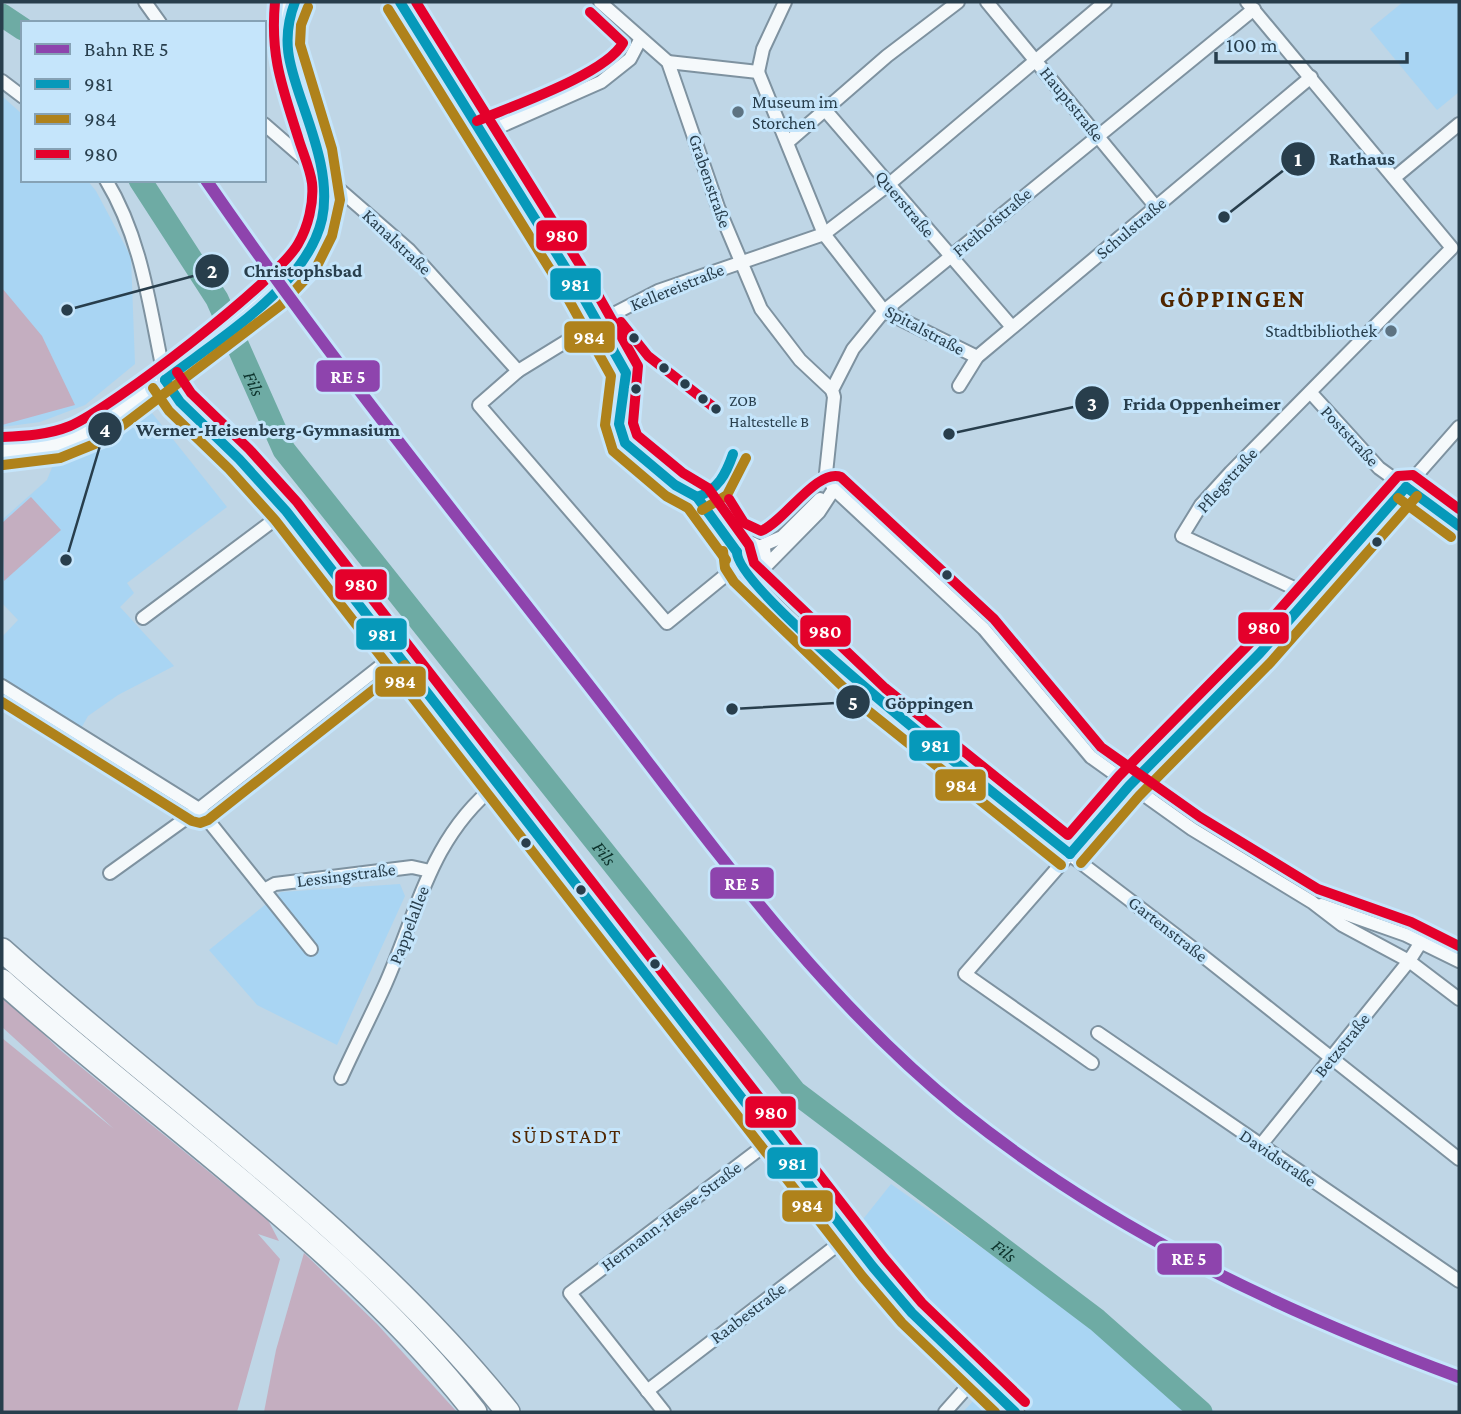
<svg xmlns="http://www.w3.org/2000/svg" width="1461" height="1414" font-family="'Crimson Pro',serif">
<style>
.built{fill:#a9d5f3}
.green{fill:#c4aec0}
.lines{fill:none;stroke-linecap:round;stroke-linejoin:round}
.river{stroke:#6eaba4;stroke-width:23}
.street-casing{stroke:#7e92a0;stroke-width:16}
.secondary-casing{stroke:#7e92a0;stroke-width:21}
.highway-casing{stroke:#7e92a0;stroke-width:26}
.street{stroke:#f5f9fb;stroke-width:12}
.secondary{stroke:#f5f9fb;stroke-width:18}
.highway{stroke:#f5f9fb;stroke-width:23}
.secondary-bridge-casing{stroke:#7e92a0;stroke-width:21;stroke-linecap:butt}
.secondary-bridge{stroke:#f5f9fb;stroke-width:18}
.bus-1-casing{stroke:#c5e5fb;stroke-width:16}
.bus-2-casing{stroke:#c5e5fb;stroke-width:16}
.bus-3-casing{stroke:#c5e5fb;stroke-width:16}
.bus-1{stroke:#0699ba;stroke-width:10}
.bus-2{stroke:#af821b;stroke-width:10}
.bus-3{stroke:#e4002b;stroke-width:10}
.rail-1-casing{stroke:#c5e5fb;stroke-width:18}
.rail-1{stroke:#8e44ad;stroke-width:12}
.poi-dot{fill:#5d7382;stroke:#c5e5fb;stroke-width:2.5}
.bus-dot{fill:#283e4c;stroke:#c5e5fb;stroke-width:2.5}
.labels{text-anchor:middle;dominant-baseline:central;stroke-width:6;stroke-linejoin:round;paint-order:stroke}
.bus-label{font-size:16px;fill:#283e4c;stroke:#c5e5fb;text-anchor:start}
.poi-label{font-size:18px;fill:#283e4c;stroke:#c5e5fb;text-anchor:start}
.street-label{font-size:18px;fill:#283e4c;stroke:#c5e5fb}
.water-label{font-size:19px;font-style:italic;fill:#0c322b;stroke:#c5e5fb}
.quarter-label{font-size:21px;letter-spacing:2px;fill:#502600;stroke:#c5e5fb}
.district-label{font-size:24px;font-weight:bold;letter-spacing:2px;fill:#502600;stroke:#c5e5fb}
.leader{fill:none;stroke:#283e4c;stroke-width:2.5}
.callout-dot{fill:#283e4c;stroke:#c5e5fb;stroke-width:2.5}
.mark-label{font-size:21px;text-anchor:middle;font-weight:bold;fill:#fff}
.callout-label{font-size:19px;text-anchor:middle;font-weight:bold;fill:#283e4c;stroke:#c5e5fb;stroke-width:6;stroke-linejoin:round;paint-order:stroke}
.line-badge{stroke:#c5e5fb;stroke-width:2.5}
.badge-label{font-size:19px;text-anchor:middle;font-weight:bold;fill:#fff}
</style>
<rect width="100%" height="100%" fill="#bfd6e6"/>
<g class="built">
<path d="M1403 2H1459V92L1437 110 1370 29Z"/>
<path d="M2 96 23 115V180H87L96 191 131 257 135 364 85 405 40 422 2 427Z"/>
<path d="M152 413 227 507 127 583 134 593 120 607 174 666 118 695 88 716 79 732 2 686V637L18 620 2 603V520L47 480 57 455Z"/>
<path d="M400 884 405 896 337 1045 257 1005 209 950 281 892Z"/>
<path d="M891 1184 1216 1412H963L988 1385 852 1233Z"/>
</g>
<g class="green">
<path d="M2 288 42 336 75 405 2 425Z"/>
<path d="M31 497 61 530 4 581 2 523Z"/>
<path d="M2 994 59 1049 268 1220 279 1241 258 1234 280 1259 237 1412H2V1038L114 1129 2 1027Z"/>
<path d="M304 1253 377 1324 457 1412H264L276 1350Z"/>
</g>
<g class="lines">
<g class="river">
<path d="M2 15 23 29"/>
<path id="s1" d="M140 180 217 299 284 450 795 1092 1097 1320 1201 1412"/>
</g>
<g class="street-casing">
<g id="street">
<path d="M145 2 160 23"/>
<path d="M400 2 578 288 626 373 619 424 625 443 675 485 697 497 737 552"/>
<path d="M600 2 668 62 718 207 761 309 800 360 832 390"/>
<path d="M987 2 1156 207"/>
<path d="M1247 2 1452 248 1231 472 1201 505 1182 536 1309 595"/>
<path d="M1254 9 884 311 853 349 832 390 834 397 826 473 834 489 984 629 1091 757 1192 829 1312 902 1342 925 1409 961 1459 999"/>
<path d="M668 62 758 72"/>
<path d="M758 72 824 234 884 311 977 357"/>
<path d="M758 72 763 49 785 2"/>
<path d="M2 81 23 97"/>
<path d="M826 111 1012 327"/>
<path d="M264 124 409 250 518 371"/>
<path d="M483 134 601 82 630 59 640 40"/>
<path d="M788 142 887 56 958 2"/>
<path d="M1394 178 1459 124"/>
<path d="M106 180C143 241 150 311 165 380"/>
<path d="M959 386 977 357 1311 77"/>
<path d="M1311 393 1379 468 1459 526"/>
<path d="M761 546 782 537 820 499"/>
<path d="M766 562 764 549 752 543 743 545 736 557C737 572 749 578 762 570L819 512 834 489"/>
<path d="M738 565 667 623 479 405 518 371 596 323 658 291 824 234 888 185 1105 2"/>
<path d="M749 574 760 589 876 699 1022 818 1194 949 1459 1159"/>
<path d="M143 618 286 511"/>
<path d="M2 686 199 809 311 949"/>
<path d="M110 873 199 809 396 654"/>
<path d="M264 890 275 884 412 867 430 871"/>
<path d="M1321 905 1406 935 1459 961"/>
<path d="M1098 1033 1459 1281"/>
<path d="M1092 1063 965 974 1129 786 1260 653 1459 427"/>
<path d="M341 1078C355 1047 371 1016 385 985 418 911 430 838 496 785"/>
<path d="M1260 1146 1409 961 1421 942"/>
<path d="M647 1391 849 1236"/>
<path d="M664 1412 570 1293 773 1139"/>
<path d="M945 1412 977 1376"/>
</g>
</g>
<g class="secondary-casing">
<g id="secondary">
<path d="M289 2C283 58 300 95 318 148"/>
<path d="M165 380 180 402 239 459 286 511 873 1267 912 1313 1015 1412"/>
<path d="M2 451C26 450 53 449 76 439 120 420 171 375 209 345"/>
</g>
</g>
<g class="highway-casing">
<g id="highway">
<path d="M2 950C172 1102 365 1233 508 1412"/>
<path d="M2 981C156 1119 348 1249 475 1412"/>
</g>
</g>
<use href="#street" class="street"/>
<use href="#secondary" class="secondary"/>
<use href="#highway" class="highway"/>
<g class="secondary-bridge-casing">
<path id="secondary-bridge" d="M209 345C281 285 344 255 318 148"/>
</g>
<use href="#secondary-bridge" class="secondary-bridge"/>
<g class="bus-1-casing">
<g id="bus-1">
<path d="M400 2 578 288 626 373 619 424 625 443 675 485 697 497 737 552"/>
<path d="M165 380 180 402 239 459 286 511 873 1267 912 1313 1015 1412"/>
<path d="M165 380C217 340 307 286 322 219 330 181 315 140 303 105 290 67 280 41 295 2"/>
<path d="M1406 487 1459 526"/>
<path d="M697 497C718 490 726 474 733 454"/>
<path d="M737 552C735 594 1023 816 1070 854"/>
<path d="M1070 854 1129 786 1260 653 1406 487"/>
</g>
</g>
<g class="bus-2-casing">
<g id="bus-2">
<path d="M388 9 566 295 611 376 605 425 613 451 666 496 688 508 726 560"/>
<path d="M153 388 169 411 229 469 275 520 862 1276 902 1323 995 1412"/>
<path d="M3 465 60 458 102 441 281 305 316 268 332 236 340 200 332 149 300 44 301 25 308 7"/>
<path d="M1398 498 1451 537"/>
<path d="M702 510 727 495 746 458"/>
<path d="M723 551 725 568 734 582 867 710 1061 865"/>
<path d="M2 702 192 821 200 823 208 820 405 665"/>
<path d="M1081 863 1139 796 1271 662 1417 496"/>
</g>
</g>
<g class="bus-3-casing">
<g id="bus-3">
<path d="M416 2 590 281 638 366 633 423 637 435 683 473 708 488 749 545 754 563 885 688 1068 835 1119 776 1250 643 1398 476 1413 475 1459 509"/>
<path d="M477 121C512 106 606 74 623 43L590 12"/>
<path d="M621 322 648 356 716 409"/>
<path d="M177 372 191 393 249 449 297 502 884 1258 922 1303 1025 1402"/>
<path d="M2 437C25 436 48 435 70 426 111 409 278 280 298 244 308 227 314 203 312 183 310 168 302 151 298 137 282 86 270 56 275 2"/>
<path d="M729 499 744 523 761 531C785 521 817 468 841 477L994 619 1101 747 1200 817 1318 889 1411 922 1459 946"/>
</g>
</g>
<use href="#bus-1" class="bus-1"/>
<use href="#bus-2" class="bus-2"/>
<use href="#bus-3" class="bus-3"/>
<g class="rail-1-casing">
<path id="rail-1" d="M206 180C325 353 458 517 587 683 703 832 812 990 960 1110 1109 1230 1281 1311 1459 1377"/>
</g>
<use href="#rail-1" class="rail-1"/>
</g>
<g class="poi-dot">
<circle cx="738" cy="112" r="7"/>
<circle cx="1391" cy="331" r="7"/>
</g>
<g class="bus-dot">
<circle cx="634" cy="338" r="6"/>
<circle cx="664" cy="368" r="6"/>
<circle cx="685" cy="384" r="6"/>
<circle cx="636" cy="389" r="6"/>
<circle cx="703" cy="399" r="6"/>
<circle cx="716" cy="409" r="6"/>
<circle cx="1377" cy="542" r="6"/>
<circle cx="947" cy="575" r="6"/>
<circle cx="526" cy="843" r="6"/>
<circle cx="581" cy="890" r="6"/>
<circle cx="655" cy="964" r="6"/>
</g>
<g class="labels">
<g class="bus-label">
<text x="729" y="400">ZOB<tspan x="729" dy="21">Haltestelle B</tspan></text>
</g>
<g class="poi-label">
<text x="752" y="102">Museum im<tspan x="752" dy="21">Storchen</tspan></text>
<text x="1377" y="331" text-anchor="end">Stadtbibliothek</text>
</g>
<g class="street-label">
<text transform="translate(1072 104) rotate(51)">Hauptstraße</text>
<text transform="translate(710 181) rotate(71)">Grabenstraße</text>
<text transform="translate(905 204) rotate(50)">Querstraße</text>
<text transform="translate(992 222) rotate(-40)">Freihofstraße</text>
<text transform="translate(1131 228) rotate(-40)">Schulstraße</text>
<text transform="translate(397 242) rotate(43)">Kanalstraße</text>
<text transform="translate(677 287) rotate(-22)">Kellereistraße</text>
<text transform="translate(925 330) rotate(28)">Spitalstraße</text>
<text transform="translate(1350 436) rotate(47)">Poststraße</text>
<text transform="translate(1227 480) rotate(-48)">Pflegstraße</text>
<text transform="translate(346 875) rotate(-7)">Lessingstraße</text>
<text transform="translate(409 925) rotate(-69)">Pappelallee</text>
<text transform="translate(1168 929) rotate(38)">Gartenstraße</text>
<text transform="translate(1342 1045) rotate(-51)">Betzstraße</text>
<text transform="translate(1278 1158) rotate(34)">Davidstraße</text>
<text transform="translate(671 1216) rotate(-37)">Hermann-Hesse-Straße</text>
<text transform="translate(748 1313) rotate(-37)">Raabestraße</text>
</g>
<g class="water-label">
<text stroke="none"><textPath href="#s1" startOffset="234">Fils</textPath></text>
<text stroke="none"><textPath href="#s1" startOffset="822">Fils</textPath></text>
<text stroke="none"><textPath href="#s1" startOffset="1390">Fils</textPath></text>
</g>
<g class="quarter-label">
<text x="567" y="1136">SÜDSTADT</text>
</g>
<g class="district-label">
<text x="1233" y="298">GÖPPINGEN</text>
</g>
</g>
<path class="leader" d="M1224 217L1298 159M67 310L212 271M949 434L1092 403M66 560L105 429M732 709L853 702"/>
<g class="callout-dot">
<circle cx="1224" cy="217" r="7"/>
<circle cx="67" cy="310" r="7"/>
<circle cx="949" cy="434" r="7"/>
<circle cx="66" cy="560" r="7"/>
<circle cx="732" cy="709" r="7"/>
<circle cx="1298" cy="159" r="18"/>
<circle cx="212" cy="271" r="18"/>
<circle cx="1092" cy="403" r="18"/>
<circle cx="105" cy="429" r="18"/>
<circle cx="853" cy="702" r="18"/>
</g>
<g class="mark-label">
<text x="1298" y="166">1</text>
<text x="212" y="278">2</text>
<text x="1092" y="411">3</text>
<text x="105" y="437">4</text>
<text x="853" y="710">5</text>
</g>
<g class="callout-label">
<text x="1362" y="165">Rathaus</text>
<text x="303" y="277">Christophsbad</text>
<text x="1202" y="410">Frida Oppenheimer</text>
<text x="268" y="436">Werner-Heisenberg-Gymnasium</text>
<text x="929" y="709">Göppingen</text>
</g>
<g class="line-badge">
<rect x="535" y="219" width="53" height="33" rx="7" fill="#e4002b"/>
<rect x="549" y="267" width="53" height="34" rx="7" fill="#0699ba"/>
<rect x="563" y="320" width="53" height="34" rx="7" fill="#af821b"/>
<rect x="315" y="359" width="66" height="34" rx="7" fill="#8e44ad"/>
<rect x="334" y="568" width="54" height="33" rx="7" fill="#e4002b"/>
<rect x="1237" y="611" width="53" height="34" rx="7" fill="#e4002b"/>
<rect x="799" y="614" width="53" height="34" rx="7" fill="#e4002b"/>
<rect x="355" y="617" width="53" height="34" rx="7" fill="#0699ba"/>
<rect x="374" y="665" width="53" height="33" rx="7" fill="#af821b"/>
<rect x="908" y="729" width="53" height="33" rx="7" fill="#0699ba"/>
<rect x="934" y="768" width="53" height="34" rx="7" fill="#af821b"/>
<rect x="709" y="866" width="66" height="34" rx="7" fill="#8e44ad"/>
<rect x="744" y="1095" width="53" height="34" rx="7" fill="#e4002b"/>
<rect x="766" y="1146" width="53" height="34" rx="7" fill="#0699ba"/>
<rect x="781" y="1189" width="53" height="34" rx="7" fill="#af821b"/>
<rect x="1156" y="1242" width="67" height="34" rx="7" fill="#8e44ad"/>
</g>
<g class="badge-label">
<text x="562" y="242">980</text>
<text x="575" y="291">981</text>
<text x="589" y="344">984</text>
<text x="348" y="383">RE 5</text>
<text x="361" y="591">980</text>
<text x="1264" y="634">980</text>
<text x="825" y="638">980</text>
<text x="382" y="641">981</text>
<text x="400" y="688">984</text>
<text x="935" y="752">981</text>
<text x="961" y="792">984</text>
<text x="742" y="890">RE 5</text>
<text x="771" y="1119">980</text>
<text x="792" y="1170">981</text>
<text x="807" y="1212">984</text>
<text x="1189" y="1265">RE 5</text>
</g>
<rect width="1461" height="1414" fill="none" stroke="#283e4c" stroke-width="7"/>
<rect x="21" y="21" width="245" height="161" fill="#c5e5fb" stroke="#86a2b5" stroke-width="2"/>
<rect x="35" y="44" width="35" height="10" fill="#8e44ad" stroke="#86a2b5" stroke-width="2"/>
<text x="84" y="56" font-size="21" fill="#283e4c">Bahn RE 5</text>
<rect x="35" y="79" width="35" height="10" fill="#0699ba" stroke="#86a2b5" stroke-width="2"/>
<text x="84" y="91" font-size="21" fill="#283e4c">981</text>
<rect x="35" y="114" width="35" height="10" fill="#af821b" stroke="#86a2b5" stroke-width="2"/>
<text x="84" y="126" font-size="21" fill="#283e4c">984</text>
<rect x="35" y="149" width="35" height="10" fill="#e4002b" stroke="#86a2b5" stroke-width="2"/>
<text x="84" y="161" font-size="21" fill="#283e4c">980</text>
<path d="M1216 52v10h191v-10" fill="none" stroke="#283e4c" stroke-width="3.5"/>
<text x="1226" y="52" font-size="21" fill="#283e4c" stroke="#c5e5fb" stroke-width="5" paint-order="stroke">100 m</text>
</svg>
